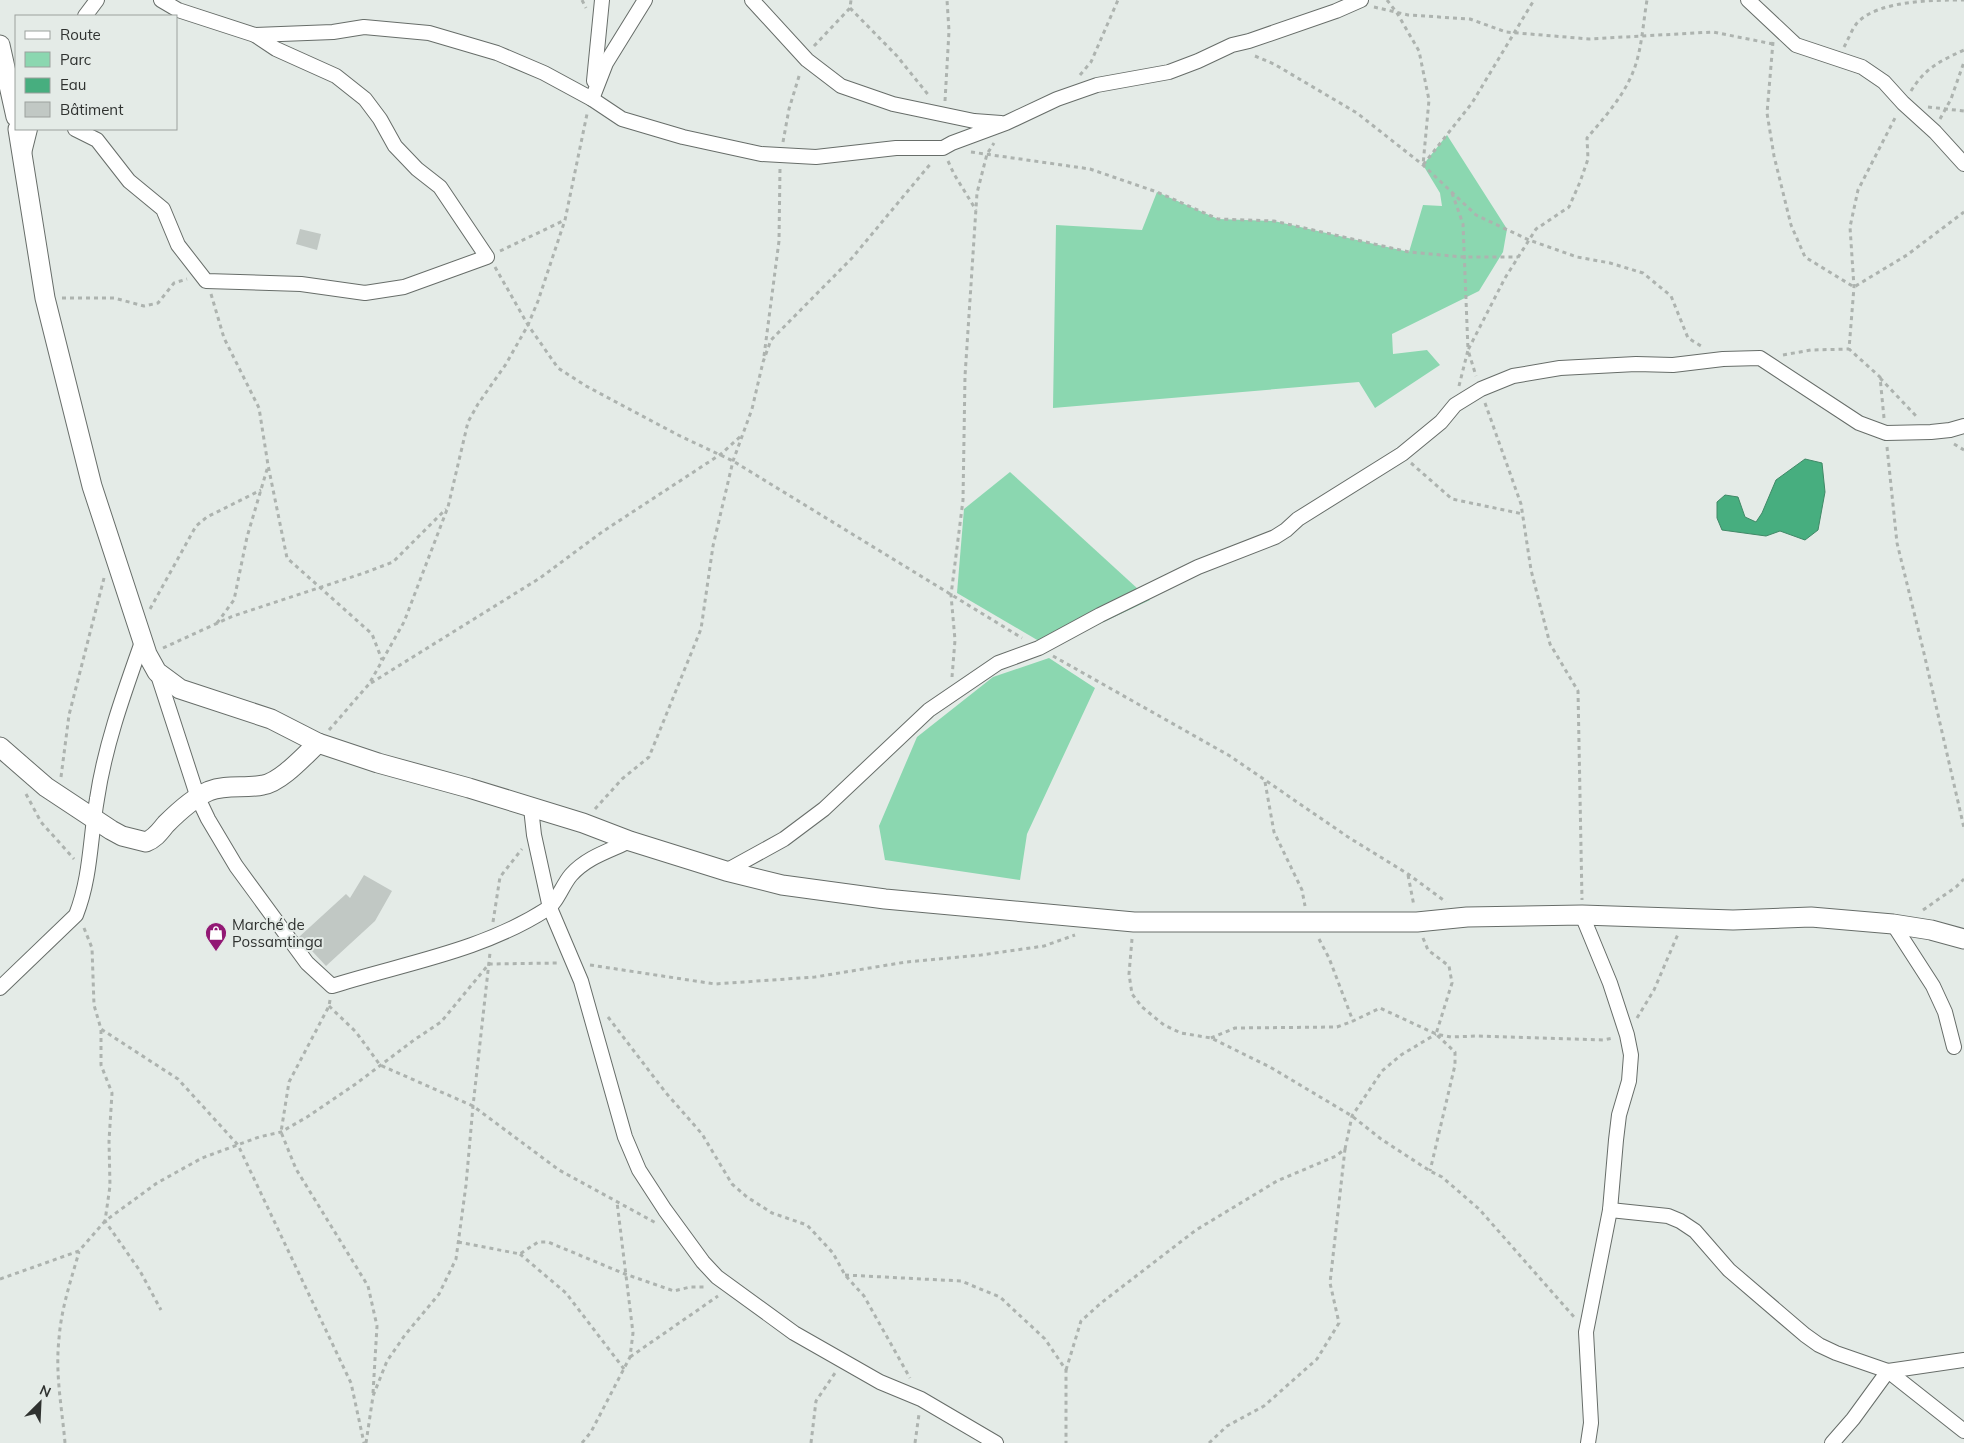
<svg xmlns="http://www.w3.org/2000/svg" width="1964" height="1443" font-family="Mulish,sans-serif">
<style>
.green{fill:#8bd7b0}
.water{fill:#47ae7f;stroke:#408967}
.building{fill:#c1c8c4}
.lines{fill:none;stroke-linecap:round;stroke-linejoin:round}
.street-casing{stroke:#676d69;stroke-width:16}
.secondary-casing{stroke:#676d69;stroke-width:21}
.path{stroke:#adb3af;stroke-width:3;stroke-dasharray:4 4;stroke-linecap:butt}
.street{stroke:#fff;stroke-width:14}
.secondary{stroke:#fff;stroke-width:19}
.labels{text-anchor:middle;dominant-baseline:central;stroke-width:4;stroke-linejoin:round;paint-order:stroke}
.poi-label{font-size:15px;fill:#2f3230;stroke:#e4ebe7;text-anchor:start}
</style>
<rect width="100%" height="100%" fill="#e4ebe7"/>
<g class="green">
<path d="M1447 135 1507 229 1503 252 1479 291 1392 334 1393 354 1427 350 1440 365 1375 408 1359 382 1053 408 1056 225 1142 230 1157 192 1218 219 1274 221 1409 252 1423 205 1442 206 1440 193 1423 165Z"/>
<path d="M1010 472 1150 600 1091 628 1044 644 957 593 964 509Z"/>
<path d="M1049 658 1095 688 1027 834 1020 880 885 860 879 826 917 737 993 677Z"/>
</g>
<path class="water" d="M1805 459 1822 463 1825 492 1818 530 1805 540 1780 531 1766 536 1722 530 1717 518V502L1725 495 1738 497 1745 517 1756 522 1762 513 1776 480Z"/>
<g class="building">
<path d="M300 229 321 234 317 250 296 244Z"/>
<path d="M364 875 392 891 375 921 326 966 299 937 346 894 350 898Z"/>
</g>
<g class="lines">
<g class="street-casing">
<g id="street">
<path d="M752 0 807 60 841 86 893 104 974 121 1001 123"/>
<path d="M1748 0 1796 45 1862 67 1884 82 1903 103 1935 132 1964 164"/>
<path d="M85 16 97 0"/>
<path d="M255 35 333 32 364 27 429 33 497 53 544 73 592 99 622 119 683 137 761 154 816 157 896 148H943L952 143 1006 123 1057 99 1097 85 1169 72 1198 61 1232 45 1249 41 1336 11 1361 0"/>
<path d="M594 81 602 0"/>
<path d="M592 99 606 63 645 0"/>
<path d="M75 129 97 140 129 181 163 209 178 245 206 281 301 284 365 293 404 287 487 257 440 187 417 169 395 146 380 119 365 99 336 76 276 49 255 35 178 10 161 0"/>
<path d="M24 153 30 129"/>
<path d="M157 672 198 798 208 819 236 866 307 963 332 986C405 963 482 951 547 909 556 904 563 884 571 875 587 857 609 851 630 841"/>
<path d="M531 808 534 835 550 908 581 981 625 1137 639 1170 665 1210 703 1262 717 1277 794 1333 880 1382 921 1399 996 1443"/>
<path d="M726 871 784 839 824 809 929 710 998 663 1039 648 1100 615 1198 567 1275 537 1286 530 1298 519 1402 454 1441 422 1455 405 1481 389 1513 376 1560 368 1636 364 1673 365 1723 359 1760 358 1859 423 1886 433 1931 432 1950 430 1964 426"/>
<path d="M1582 915 1610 983 1627 1035 1631 1055 1629 1081 1619 1115 1616 1140 1610 1210 1586 1332 1591 1423 1588 1443"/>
<path d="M1893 924 1933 986 1945 1012 1954 1047"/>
<path d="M0 988 76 915C91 877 90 838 97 799 105 745 124 693 142 642"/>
<path d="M1610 1210 1668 1216 1680 1221 1695 1231 1729 1270 1805 1335 1819 1345 1836 1353 1888 1371 1964 1431"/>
<path d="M1832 1443 1853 1419 1888 1371 1964 1360"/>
</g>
</g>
<g class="secondary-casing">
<g id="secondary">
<path d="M0 45 16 117"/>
<path d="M18 129 45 298 92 486 147 654 157 672 180 689 271 719 318 743 378 763 469 788 583 823 630 841 726 871 782 885 885 899 1134 922H1417L1467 917 1582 915 1733 920 1811 917 1893 924 1931 930 1964 939"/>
<path d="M0 747 46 787 111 830 122 836 146 842C156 838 160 831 166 824 178 812 193 798 209 791 227 784 245 789 263 785 281 782 304 756 318 743"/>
</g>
</g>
<g class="path">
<path d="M582 0 586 8"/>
<path d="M1387 0 1397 13 1419 51 1429 100 1423 165 1472 103 1534 0"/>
<path d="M1374 7 1408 15 1470 19 1506 32 1589 39 1713 32 1773 44"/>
<path d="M850 8 897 56 930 97"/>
<path d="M1773 42 1767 113 1774 156 1791 225 1805 257 1854 287 1907 255 1964 212"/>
<path d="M814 46 850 8 851 0"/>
<path d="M1844 47C1848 40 1852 29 1857 23 1878 0 1935 0 1964 0"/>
<path d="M1255 56 1274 64 1357 113 1423 165 1476 215 1529 240 1577 257 1610 263 1643 273 1671 296 1688 338 1701 346"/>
<path d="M1080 75 1091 62 1118 0"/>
<path d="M1911 91C1925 68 1940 61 1964 50"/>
<path d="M945 101 949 31 947 0"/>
<path d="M1928 107 1964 111"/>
<path d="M1940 119 1951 99 1964 62"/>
<path d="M783 142 789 109 800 73"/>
<path d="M971 152 1090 169 1157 192 1218 219 1274 221 1409 252 1463 257H1518"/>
<path d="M948 161 954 174 976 210"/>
<path d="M1452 193 1463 224 1468 350 1505 278 1536 229 1569 207 1580 182 1588 159 1587 138C1604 118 1623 97 1633 72 1642 50 1643 23 1647 0"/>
<path d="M500 251 565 220"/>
<path d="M495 267 528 325 558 368 586 386 678 435 733 461 1022 638"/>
<path d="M211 294 224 338 259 408 268 465 287 558 372 634 382 660"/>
<path d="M62 298H114L144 306 158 303 174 283 187 279"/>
<path d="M1783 355 1811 350 1849 349"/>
<path d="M764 356 779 241 780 168"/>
<path d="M1880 378 1917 417"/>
<path d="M1459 386 1468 350 1476 376"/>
<path d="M1485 403 1521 504 1531 570 1550 644 1578 691 1582 900"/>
<path d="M1884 418 1880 377 1849 349 1854 287 1850 227 1858 190 1896 116"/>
<path d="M1954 444 1964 450"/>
<path d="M1887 447 1897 543 1923 649 1964 828"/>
<path d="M1411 463 1452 499 1523 514"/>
<path d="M150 609 196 526 207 517 261 490"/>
<path d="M217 623 234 600 247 537 268 466"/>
<path d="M163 648 233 616 364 573 393 562 446 509"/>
<path d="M1053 656 1230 756 1348 837 1408 874 1446 902"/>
<path d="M952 677 955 640 951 595 963 500 965 376 977 193 987 154 994 143"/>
<path d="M371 683 540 578 602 532 721 454 742 435"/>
<path d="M329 730 369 684 404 622 448 507 468 422 478 404 506 364 528 325 538 301 565 220 587 114"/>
<path d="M61 777 69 715 104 578"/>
<path d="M1265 782 1274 832 1302 890 1305 906"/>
<path d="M26 794 41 822 74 859"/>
<path d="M595 809 622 779 649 757 701 629 713 546 733 461 752 409 763 362 771 340 852 258 932 162"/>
<path d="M1408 875 1414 906"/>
<path d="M1923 910 1956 887 1964 879"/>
<path d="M493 922 500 877 522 849"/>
<path d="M84 928 92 948 94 1005 101 1029 178 1079 238 1145 351 1383 364 1443"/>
<path d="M1423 938 1428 950 1449 966 1452 983 1436 1034 1455 1052V1065L1430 1171"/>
<path d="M1132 939 1129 974 1132 994 1142 1007 1164 1025 1181 1033 1211 1038 1270 1067 1352 1116 1381 1139 1430 1171 1442 1177 1479 1209 1575 1318"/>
<path d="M1319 939 1329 958 1353 1021"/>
<path d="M590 965 715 984 815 977 906 962 981 955 1044 946 1075 935"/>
<path d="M330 1000 329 1006 289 1082 281 1132 296 1169 368 1286 377 1326 373 1393"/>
<path d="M329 1006 356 1032 380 1065 473 1106 559 1170 656 1223"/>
<path d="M608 1017 666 1093 702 1134 732 1184 747 1197 772 1213 807 1225 833 1253 845 1275 864 1296 910 1378"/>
<path d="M1637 1018 1654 990 1678 934"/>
<path d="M101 1030V1065L112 1093 109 1141 110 1186 105 1221 140 1271 161 1310"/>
<path d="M1211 1038 1235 1028 1337 1027 1353 1021 1380 1008 1436 1034 1451 1037 1477 1036 1603 1040 1613 1038"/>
<path d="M458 1242 520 1254 538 1242H548L625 1274 674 1291 690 1287H706"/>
<path d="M520 1254 566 1293 624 1369"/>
<path d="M845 1275 961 1281 1000 1297 1045 1339 1066 1370V1443"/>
<path d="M0 1279 79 1251 105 1221 157 1183 202 1158 259 1137 281 1132 307 1117 357 1083 414 1040 441 1022 489 964 558 963"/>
<path d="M630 1357 718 1296"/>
<path d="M1066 1370 1081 1321 1101 1303 1196 1230 1277 1181 1336 1156 1345 1149 1352 1116 1382 1071 1401 1055 1436 1034"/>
<path d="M65 1443C62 1408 55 1374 59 1339 61 1309 71 1280 79 1252"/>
<path d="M366 1443 373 1396 387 1361 405 1335 439 1294 456 1259 466 1185 473 1106 490 953"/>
<path d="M582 1443 591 1432 630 1357 633 1333 617 1202"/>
<path d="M811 1443 816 1401 835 1373"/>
<path d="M915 1443 919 1414"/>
<path d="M1209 1443 1227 1426 1264 1406 1317 1359 1339 1323 1330 1283 1345 1149"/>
</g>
<use href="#street" class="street"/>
<use href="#secondary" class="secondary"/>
</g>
<defs>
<g id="shop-pin" transform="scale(1.125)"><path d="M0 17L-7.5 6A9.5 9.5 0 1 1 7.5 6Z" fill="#921874" stroke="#e4ebe7"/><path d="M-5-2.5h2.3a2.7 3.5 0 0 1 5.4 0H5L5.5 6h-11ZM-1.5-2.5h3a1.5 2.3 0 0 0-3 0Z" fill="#fff"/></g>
</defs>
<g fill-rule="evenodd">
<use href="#shop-pin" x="216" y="933"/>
</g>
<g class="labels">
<g class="poi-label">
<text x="232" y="924">Marché de<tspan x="232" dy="17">Possamtinga</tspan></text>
</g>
</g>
<rect x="15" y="15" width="162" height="115" fill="#e4ebe7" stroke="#9ca19e"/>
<rect x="25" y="31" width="25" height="8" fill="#ffffff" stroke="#9ca19e"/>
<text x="60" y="40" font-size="15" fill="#2f3230">Route</text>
<rect x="25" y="52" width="25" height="15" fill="#8bd7b0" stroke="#9ca19e"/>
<text x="60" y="65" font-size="15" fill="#2f3230">Parc</text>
<rect x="25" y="78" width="25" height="15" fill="#47ae7f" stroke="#9ca19e"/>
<text x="60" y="90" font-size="15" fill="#2f3230">Eau</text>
<rect x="25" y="102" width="25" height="15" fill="#c1c8c4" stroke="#9ca19e"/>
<text x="60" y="115" font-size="15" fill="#2f3230">Bâtiment</text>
<g transform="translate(40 1403) rotate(24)" stroke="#e4ebe7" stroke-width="4" paint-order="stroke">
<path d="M0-4L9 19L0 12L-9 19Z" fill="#2f3230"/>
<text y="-8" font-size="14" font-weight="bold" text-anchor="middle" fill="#2f3230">N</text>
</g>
</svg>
